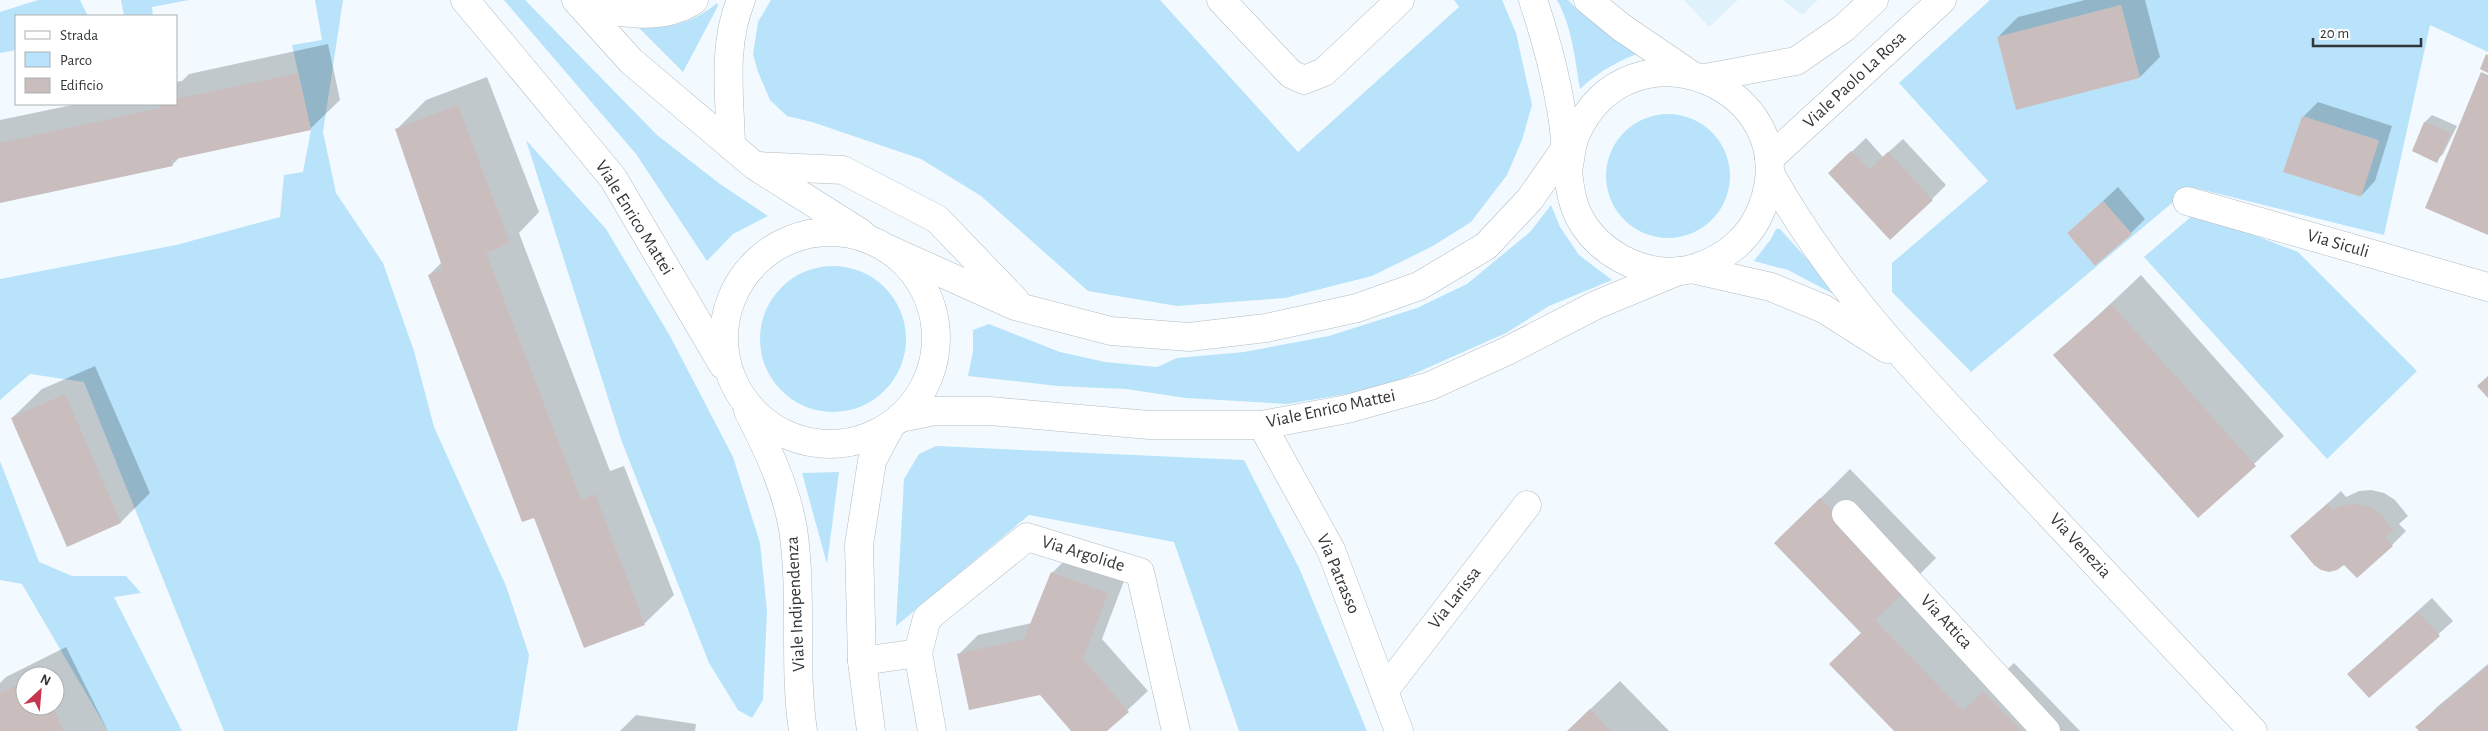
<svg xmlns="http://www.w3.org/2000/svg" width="2488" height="731" font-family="'Alegreya Sans',sans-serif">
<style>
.built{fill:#dff1fb}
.green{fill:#b8e3fb;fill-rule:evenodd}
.shadow{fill:#0003;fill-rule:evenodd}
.building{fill:#c9bdbd}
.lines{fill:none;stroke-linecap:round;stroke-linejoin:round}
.minor-casing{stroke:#b2bcc1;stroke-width:29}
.major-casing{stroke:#b2bcc1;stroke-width:29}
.minor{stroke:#fff;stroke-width:28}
.major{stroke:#fff;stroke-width:28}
.labels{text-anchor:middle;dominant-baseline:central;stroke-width:4.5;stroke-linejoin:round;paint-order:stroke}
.street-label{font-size:18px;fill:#323638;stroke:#fff}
</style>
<rect width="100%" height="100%" fill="#f2faff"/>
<g class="built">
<path d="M1684 0H1738L1709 27Z"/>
<path d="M1783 0H1818L1802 15Z"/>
</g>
<g class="green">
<path d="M38 0H80L88 16H16V50L0 53V12Z"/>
<path d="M121 0H189L152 7 153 16H124Z"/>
<path d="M315 0H343L323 132 336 193 383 263 414 351 434 427 506 586 529 655 517 731H224L84 382 30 374 0 400V279L176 245 280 217 284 175 303 172 311 130 292 45 322 40Z"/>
<path d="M504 0H525L657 135 720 184 768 216 733 234 707 261 636 154Z"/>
<path d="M771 0H1160L1298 152 1459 7 1454 0H1502L1516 33 1532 105 1522 140 1507 175 1471 222 1433 246 1372 276 1285 298 1177 306 1088 291 981 196 921 159 812 122 787 116 770 100 758 72 753 54 758 22Z"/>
<path d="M1557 0H1568C1589 22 1615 38 1642 52 1618 61 1599 71 1580 89 1575 59 1572 27 1557 0Z"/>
<path d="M1990 0H2488V52L2430 25 2384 235 2191 187 1971 372 1892 292V263L1988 181 1899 83ZM2121 5 2140 78 2016 109 1997 37ZM2302 116 2378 140 2361 197 2284 172ZM2103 201 2132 234 2095 266 2067 233Z"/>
<path d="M717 3 718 6 683 72 638 27C669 29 693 23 717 3Z"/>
<circle cx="1668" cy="176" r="62"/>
<path d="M526 140 606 229 670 336 733 457 760 543 767 611 763 700 752 718 738 710 709 663 622 442Z"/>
<path d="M1551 205 1560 227 1579 255 1612 280 1549 306 1506 333 1382 388 1287 404 1186 398 1126 389 1058 386 968 376 973 352V330L989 324 1060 352 1105 362 1157 367 1177 358 1244 352 1329 336 1417 308 1467 284 1530 232Z"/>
<path d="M2193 215 2210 218 2298 252 2417 371 2327 459 2144 257Z"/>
<path d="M1776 229H1780L1843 299 1788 270 1754 261 1771 239Z"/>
<circle cx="833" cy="339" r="73"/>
<path d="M936 446 1244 460 1300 570 1367 731H1239L1174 542 1029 515 896 626 904 479 919 454Z"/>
<path d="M0 461 39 562 72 576H126L141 593 114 597 182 731H108L22 584 0 580Z"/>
<path d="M839 472 827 564 802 473Z"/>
</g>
<g class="shadow">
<path d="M2085 0H2145L2160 57 2140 77 1998 37 2018 17Z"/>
<path d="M328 44 340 100 310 129 180 157 172 165 0 202V120L77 104H176V82L182 81 189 74Z"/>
<path d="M487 77 539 212 519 233 610 471 624 466 674 595 644 624 535 516 429 275 442 262 397 129 426 100Z"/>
<path d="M2318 102 2392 126 2375 181 2361 196 2303 117Z"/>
<path d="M2432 115 2457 126 2443 154 2436 161 2413 151 2425 122Z"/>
<path d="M1866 138 1883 157 1903 139 1946 185 1932 199 1844 159Z"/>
<path d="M2118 187 2145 219 2131 233H2069Z"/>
<path d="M2141 275 2284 436 2198 516 2055 356Z"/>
<path d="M95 366 150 493 121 522 68 545 12 418 42 389Z"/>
<path d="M1850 469 1936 558 1904 590 1994 682 2014 663 2080 731H1895L1862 633 1805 514Z"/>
<path d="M2371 490 2384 493 2395 500 2408 516 2399 524 2406 531 2392 545 2344 563 2292 536 2341 491 2346 497 2359 491Z"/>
<path d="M1072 553 1127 573 1102 639 1148 691 1105 731H1073L1040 694 958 655 978 635 1032 623 1052 573Z"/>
<path d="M2432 598 2453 621 2370 696 2363 660Z"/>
<path d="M66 647 108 731H0V683L6 677ZM25 676H55V706H25Z"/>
<path d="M2488 664V731H2420L2417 727 2437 707Z"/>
<path d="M1620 681 1669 731H1568L1580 719Z"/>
<path d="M636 715 696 724 695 731H620Z"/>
</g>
<g class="building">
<path d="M2121 5 2140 78 2016 110 1997 37Z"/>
<path d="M2486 54 2488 55V73L2480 69Z"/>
<path d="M2481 72 2488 75V235L2425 208Z"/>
<path d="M298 73 311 130 171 160 173 166 0 203V143L160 108 159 104H176V99Z"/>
<path d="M458 105 510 243 486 253 581 500 595 494 645 625 584 648 534 518 522 522 428 275 443 269 395 129Z"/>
<path d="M2302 116 2379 141 2361 197 2283 172Z"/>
<path d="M2424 122 2451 133 2437 163 2412 151Z"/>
<path d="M1851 151 1869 170 1888 152 1933 200 1890 240 1828 173Z"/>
<path d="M2103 201 2132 234 2095 266 2067 233Z"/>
<path d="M2111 304 2256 466 2198 518 2053 355Z"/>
<path d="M2488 376V398L2477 386Z"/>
<path d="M65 394 121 523 67 547 11 418Z"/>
<path d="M1820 498 1908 588 1875 620 1963 711 1983 691 2022 731H1894L1829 664 1861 633 1774 543Z"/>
<path d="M2327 504 2332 510 2344 505 2357 504 2370 507 2381 514 2394 531 2384 537 2393 546 2357 578 2344 565 2337 570 2329 572 2321 570 2314 565 2290 536Z"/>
<path d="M1051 572 1108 593 1083 659 1129 712 1107 731H1071L1040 695 969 710 957 654 1024 639Z"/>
<path d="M2418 612 2440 636 2369 698 2347 674Z"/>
<path d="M2488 666V731H2419L2415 727Z"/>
<path d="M25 681V706H52L64 731H0V693Z"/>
<path d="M1590 709 1611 731H1567Z"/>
</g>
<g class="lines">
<g class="minor-casing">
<g id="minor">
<path d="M465 0 613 178 723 365"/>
<path d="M576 0 631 61 755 166 861 233"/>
<path d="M1221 0 1291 74 1304 80 1324 72 1400 0"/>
<path d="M580 4C615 12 661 23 694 0"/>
<path d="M1705 78 1796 61 1844 28 1874 0"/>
<path d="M731 146C730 97 722 46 741 0"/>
<path d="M1769 159 1942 0"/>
<path d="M757 166 843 170 937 219 1015 300"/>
<path d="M2187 201 2488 287"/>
<circle cx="830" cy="338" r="106"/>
<path d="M886 248 1015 306 1111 331 1189 337 1266 328 1357 308 1419 286 1486 246 1530 199 1574 136"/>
<path d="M748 411C767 448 786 487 793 529 803 596 793 664 803 731"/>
<path d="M900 418 935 411H990L1149 425H1262L1347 409 1430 386 1507 351 1596 305 1678 271"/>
<path d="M1262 425 1331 550 1399 731"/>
<path d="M1846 514 2046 731"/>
<path d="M862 661 918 653"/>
<path d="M1384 691 1527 505"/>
<path d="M871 731 862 661 859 545 872 461 891 425"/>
<path d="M932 731 918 653 927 618 1027 537 1140 572 1176 731"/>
</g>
</g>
<g class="major-casing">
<g id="major">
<path d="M1533 0C1545 36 1555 72 1561 109 1567 139 1565 171 1573 201 1586 250 1647 283 1695 268 1726 258 1752 237 1763 205 1806 87 1630 14 1576 134 1571 144 1571 158 1568 170"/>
<path d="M1588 0 1621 27 1690 74"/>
<path d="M1770 173C1831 284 1919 375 2005 467 2088 555 2171 643 2253 731"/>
<path d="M1692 269 1771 287 1824 309 1887 349"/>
</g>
</g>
<use href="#minor" class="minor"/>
<use href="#major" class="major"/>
</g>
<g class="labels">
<g class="street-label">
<text transform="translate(1855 80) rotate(-43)">Viale Paolo La Rosa</text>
<text transform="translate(634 218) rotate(58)">Viale Enrico Mattei</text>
<text transform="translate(2338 244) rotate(16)">Via Siculi</text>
<text transform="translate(1331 409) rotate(-12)">Viale Enrico Mattei</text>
<text transform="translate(2080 546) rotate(47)">Via Venezia</text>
<text transform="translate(1083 554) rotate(17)">Via Argolide</text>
<text transform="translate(1338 574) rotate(67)">Via Patrasso</text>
<text transform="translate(1455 598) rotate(-52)">Via Larissa</text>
<text transform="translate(796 604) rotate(-93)">Viale Indipendenza</text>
<text transform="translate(1946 622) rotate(47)">Via Attica</text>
</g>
</g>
<rect x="15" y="15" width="162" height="90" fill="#ffffff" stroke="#adafaf"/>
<rect x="25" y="31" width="25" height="8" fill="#ffffff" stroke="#adafaf"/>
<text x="60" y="40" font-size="15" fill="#323638">Strada</text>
<rect x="25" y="52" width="25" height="15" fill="#b8e3fb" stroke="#adafaf"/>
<text x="60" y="65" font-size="15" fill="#323638">Parco</text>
<rect x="25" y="78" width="25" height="15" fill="#c9bdbd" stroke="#adafaf"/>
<text x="60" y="90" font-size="15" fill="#323638">Edificio</text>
<g transform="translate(40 691) rotate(26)"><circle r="24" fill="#ffffff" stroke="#adafaf"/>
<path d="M0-4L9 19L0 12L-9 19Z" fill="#c5354e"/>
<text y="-8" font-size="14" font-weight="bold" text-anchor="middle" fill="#323638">N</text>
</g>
<path d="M2313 38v8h108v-8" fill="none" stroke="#323638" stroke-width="2.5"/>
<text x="2320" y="38" font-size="15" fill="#323638" stroke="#ffffff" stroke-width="4" paint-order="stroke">20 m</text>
</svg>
